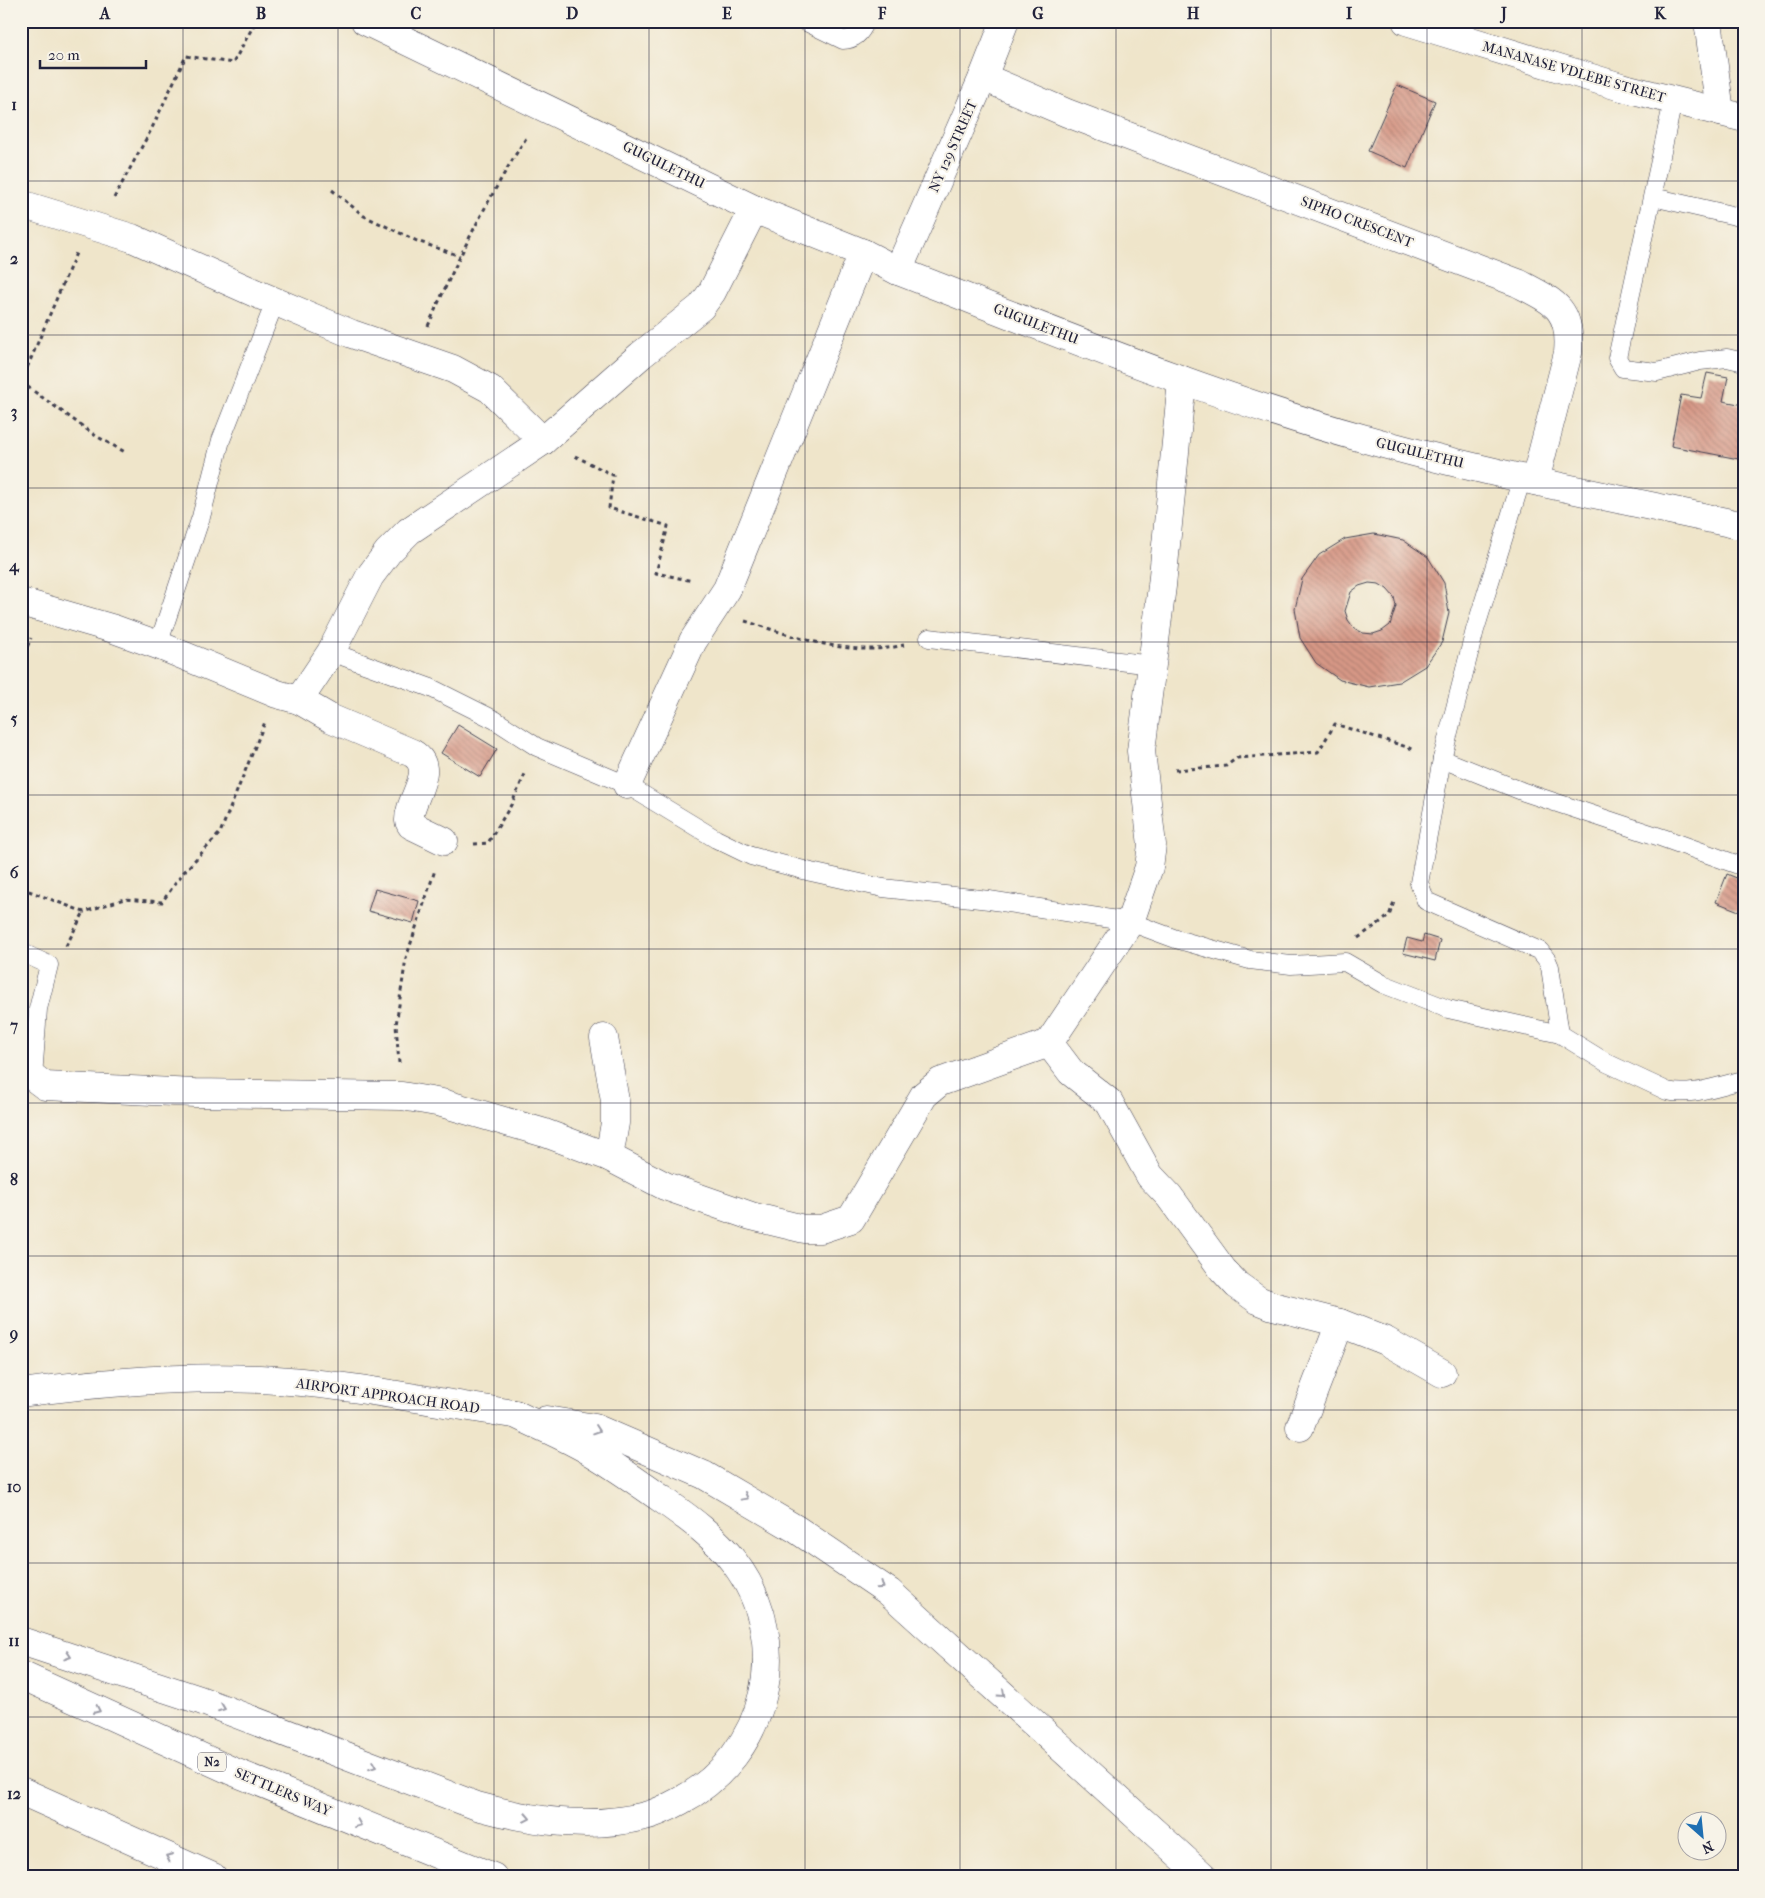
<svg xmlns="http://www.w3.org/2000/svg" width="1765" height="1898" font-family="'IM FELL French Canon',serif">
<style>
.building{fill:url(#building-back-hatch);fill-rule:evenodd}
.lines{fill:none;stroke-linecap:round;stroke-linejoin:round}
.lane-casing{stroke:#413f50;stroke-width:19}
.street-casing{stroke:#413f50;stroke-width:29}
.secondary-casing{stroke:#413f50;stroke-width:29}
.primary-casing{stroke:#413f50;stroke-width:29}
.highway-casing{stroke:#413f50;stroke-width:29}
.path{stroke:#413f50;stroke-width:3;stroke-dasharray:4 4;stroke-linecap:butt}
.lane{stroke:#fff;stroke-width:18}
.street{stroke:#fff;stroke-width:28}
.secondary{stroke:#fff;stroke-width:28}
.primary{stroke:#fff;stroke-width:28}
.highway{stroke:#fff;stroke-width:28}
.oneway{stroke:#9c9ca7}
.grid{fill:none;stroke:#22223b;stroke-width:1;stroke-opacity:0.55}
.labels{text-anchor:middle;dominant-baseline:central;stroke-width:4;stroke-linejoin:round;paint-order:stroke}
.shield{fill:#f7f3e8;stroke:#62616f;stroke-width:1}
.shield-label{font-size:12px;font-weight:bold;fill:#22223b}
.street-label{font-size:14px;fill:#22223b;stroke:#f7f3e8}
.neatline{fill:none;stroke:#22223b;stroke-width:2}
.grid-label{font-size:16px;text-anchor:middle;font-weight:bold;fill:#22223b}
</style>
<defs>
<pattern id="building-back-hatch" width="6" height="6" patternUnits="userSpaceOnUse" patternTransform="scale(1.25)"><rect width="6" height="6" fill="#d79886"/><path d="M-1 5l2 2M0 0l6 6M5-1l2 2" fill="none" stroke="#ae7c6f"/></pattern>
</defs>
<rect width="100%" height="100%" fill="#f7f3e8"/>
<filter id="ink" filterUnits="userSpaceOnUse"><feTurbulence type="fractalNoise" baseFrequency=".02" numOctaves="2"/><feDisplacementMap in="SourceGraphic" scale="10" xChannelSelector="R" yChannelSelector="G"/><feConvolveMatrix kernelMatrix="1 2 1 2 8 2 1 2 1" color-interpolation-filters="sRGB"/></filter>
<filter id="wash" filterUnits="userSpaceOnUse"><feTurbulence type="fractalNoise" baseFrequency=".0096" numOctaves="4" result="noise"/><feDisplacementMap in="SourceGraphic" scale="20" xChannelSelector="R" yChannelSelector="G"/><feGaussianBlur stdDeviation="1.12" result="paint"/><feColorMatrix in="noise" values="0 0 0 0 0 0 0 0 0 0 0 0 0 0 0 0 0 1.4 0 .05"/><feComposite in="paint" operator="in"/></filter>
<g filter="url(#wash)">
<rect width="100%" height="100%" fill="#efe5ca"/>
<g id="blocks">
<g class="building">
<path d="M1397 85 1435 101 1407 168 1368 151Z"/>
<path d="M1707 373 1728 377 1723 401 1744 405V460L1671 446 1681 395 1701 398Z"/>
<path d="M1374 534 1403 540 1428 557 1444 583 1449 613 1442 642 1425 666 1399 682 1369 687 1340 680 1316 663 1300 638 1295 609 1302 579 1319 555 1345 539ZM1369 583 1379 584 1387 589 1394 597 1396 606 1390 625 1382 631 1373 634 1363 633 1354 628 1348 620 1345 611 1351 592 1359 586Z"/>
<path d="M458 725 497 749 480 777 441 753Z"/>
<path d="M1727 874 1744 881V913L1716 902Z"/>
<path d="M375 889 419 901 413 923 368 911Z"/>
<path d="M1424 935 1440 940 1435 961 1403 953 1407 938 1422 942Z"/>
</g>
</g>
</g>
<g filter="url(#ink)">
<use href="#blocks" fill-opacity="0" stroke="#413f50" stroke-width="1"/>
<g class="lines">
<g class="lane-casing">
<g id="lane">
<path d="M804 21 843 40C855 40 862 31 866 21"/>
<path d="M1673 101 1617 358 1623 368 1657 372 1700 361 1727 358 1744 362"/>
<path d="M1653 197 1744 218"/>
<path d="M1522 478 1475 630 1442 759 1524 792 1663 838 1744 867"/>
<path d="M929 638 1152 665"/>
<path d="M158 645 201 517 221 440 275 302"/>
<path d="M331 652 431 688 495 720 537 747 627 785 716 839 751 856 811 872 883 888 989 900 1130 922 1176 939 1250 960 1291 965 1345 962 1383 984 1448 1009 1560 1034"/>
<path d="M1442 759 1419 883 1426 901 1540 951 1547 960 1550 967 1560 1034 1607 1063 1667 1091C1692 1097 1719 1085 1744 1080"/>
<path d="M21 952 49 965 38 1009 33 1077"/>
</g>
</g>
<g class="street-casing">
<g id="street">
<path d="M1406 21 1621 87 1744 118"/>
<path d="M1708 21 1720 112"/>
<path d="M983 77 1067 113 1518 283C1554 302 1572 308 1568 353L1535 481"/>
<path d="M21 204 132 238 255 293 352 334 453 369 490 389 543 441"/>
<path d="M898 271 983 77 1005 21"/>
<path d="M21 602 114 629 158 645 277 694 299 700 330 718 412 753C439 769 408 799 409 821L411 825 444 841"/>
<path d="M299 700 331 652 370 576 388 552 409 531 543 441 641 355 701 307 712 292 754 209"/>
<path d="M627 785 693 641 727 589 863 253"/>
<path d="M604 1038 615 1101V1123L609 1157"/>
<path d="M1049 1043 1071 1072 1109 1102 1150 1176 1169 1196 1223 1270 1237 1285 1258 1300 1273 1306 1340 1323 1386 1341 1442 1373"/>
<path d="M33 1077 45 1086 195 1093 402 1096 442 1103 545 1133 609 1157 665 1186 751 1216 804 1229H821L851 1219 924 1095 940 1082 1049 1043 1130 922 1149 867 1152 845 1141 751 1162 586 1182 380"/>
<path d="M1300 1427 1340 1323"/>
</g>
</g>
<g class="secondary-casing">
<path id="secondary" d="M365 21 754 209 863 253 898 271C1051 330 1204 394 1362 438 1488 474 1616 498 1744 526"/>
</g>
<g class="primary-casing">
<path id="primary" d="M21 1393C101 1382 180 1376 260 1379 346 1383 430 1402 515 1414"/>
</g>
<g class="highway-casing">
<g id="highway">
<path d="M546 1420 595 1428 704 1475 796 1529 889 1592 1204 1877"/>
<path d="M21 1641 200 1700 477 1806C532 1821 589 1830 645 1816 657 1813 669 1807 680 1801 768 1755 795 1642 734 1562 716 1538 690 1519 666 1502 642 1485 618 1468 593 1453 569 1438 541 1427 515 1414"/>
<path d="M21 1675 232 1771 493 1877"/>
<path d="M21 1791 213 1877"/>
</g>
</g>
<g class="path">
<path d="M332 190 364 216 417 241 460 256"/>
<path d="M114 198 152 128 186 56 233 63 256 21"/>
<path d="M428 326C457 260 489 195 528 135"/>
<path d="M21 382 76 253"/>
<path d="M21 382 96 436 125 452"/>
<path d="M575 456 613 475 609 508 668 526 656 573 693 581"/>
<path d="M745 621C796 637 851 658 904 645"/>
<path d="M21 661 31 638"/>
<path d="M1175 770 1226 766 1237 758 1318 752 1335 724 1416 750"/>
<path d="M474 844 488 843 511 805 526 772"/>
<path d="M21 888 84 912 124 899 162 902 183 873 220 833 265 722"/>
<path d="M1358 938 1389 916 1395 899"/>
<path d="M66 946 84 912"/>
<path d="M399 1063 396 1025 406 958 435 870"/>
</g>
<use href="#lane" class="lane"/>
<use href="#street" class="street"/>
<use href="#secondary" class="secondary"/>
<use href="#primary" class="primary"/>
<use href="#highway" class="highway"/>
</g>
<defs><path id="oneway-chevron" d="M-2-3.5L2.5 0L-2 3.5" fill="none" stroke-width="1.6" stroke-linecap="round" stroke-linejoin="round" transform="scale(1.25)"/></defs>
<g class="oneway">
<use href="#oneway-chevron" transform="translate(597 1430) rotate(19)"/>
<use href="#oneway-chevron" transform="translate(745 1497) rotate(29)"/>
<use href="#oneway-chevron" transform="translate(881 1586) rotate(35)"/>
<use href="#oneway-chevron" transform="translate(68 1656) rotate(18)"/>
<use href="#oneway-chevron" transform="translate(1002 1694) rotate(42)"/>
<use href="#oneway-chevron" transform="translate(222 1708) rotate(21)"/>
<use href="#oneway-chevron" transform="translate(97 1710) rotate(25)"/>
<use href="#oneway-chevron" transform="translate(373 1766) rotate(21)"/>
<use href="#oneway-chevron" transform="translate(527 1818) rotate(11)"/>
<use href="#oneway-chevron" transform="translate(358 1824) rotate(22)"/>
<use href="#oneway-chevron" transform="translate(169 1857) rotate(-156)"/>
</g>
</g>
<path class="grid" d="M183 21V1877M338 21V1877M494 21V1877M649 21V1877M805 21V1877M960 21V1877M1116 21V1877M1271 21V1877M1427 21V1877M1582 21V1877M21 181H1744M21 335H1744M21 488H1744M21 642H1744M21 795H1744M21 949H1744M21 1103H1744M21 1256H1744M21 1410H1744M21 1563H1744M21 1717H1744"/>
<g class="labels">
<rect class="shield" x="198" y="1752.5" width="28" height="19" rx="4"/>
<g class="shield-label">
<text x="212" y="1762">N2</text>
</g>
<g class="street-label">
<text transform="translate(1574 72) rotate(16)">MANANASE VDLEBE STREET</text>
<text transform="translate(953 146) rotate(-66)">NY 129 STREET</text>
<text transform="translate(664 165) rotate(26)">GUGULETHU</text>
<text transform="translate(1357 222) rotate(21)">SIPHO CRESCENT</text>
<text transform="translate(1036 324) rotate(21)">GUGULETHU</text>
<text transform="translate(1420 453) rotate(14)">GUGULETHU</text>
<text transform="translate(388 1396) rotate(8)">AIRPORT APPROACH ROAD</text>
<text transform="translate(283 1792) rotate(23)">SETTLERS WAY</text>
</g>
</g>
<rect width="1765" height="1898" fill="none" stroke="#f7f3e8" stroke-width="55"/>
<g transform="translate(1702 1836) rotate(153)"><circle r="24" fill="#f7f3e8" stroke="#a29fa3"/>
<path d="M0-4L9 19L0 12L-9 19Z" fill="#1f6fb2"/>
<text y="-8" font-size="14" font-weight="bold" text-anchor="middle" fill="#22223b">N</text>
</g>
<path d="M40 60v8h106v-8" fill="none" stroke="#22223b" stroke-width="2.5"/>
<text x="48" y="60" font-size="15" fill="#22223b" stroke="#f7f3e8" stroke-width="4" paint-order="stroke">20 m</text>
<rect x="28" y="28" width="1710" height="1842" class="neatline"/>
<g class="grid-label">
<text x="105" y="19">A</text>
<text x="261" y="19">B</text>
<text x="416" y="19">C</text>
<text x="572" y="19">D</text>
<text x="727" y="19">E</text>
<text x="882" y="19">F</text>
<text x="1038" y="19">G</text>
<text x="1193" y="19">H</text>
<text x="1349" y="19">I</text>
<text x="1504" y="19">J</text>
<text x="1660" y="19">K</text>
<text x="14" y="110">1</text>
<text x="14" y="264">2</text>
<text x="14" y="417">3</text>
<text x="14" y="571">4</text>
<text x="14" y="724">5</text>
<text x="14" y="878">6</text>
<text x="14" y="1031">7</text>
<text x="14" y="1185">8</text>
<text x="14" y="1339">9</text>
<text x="14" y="1492">10</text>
<text x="14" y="1646">11</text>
<text x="14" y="1799">12</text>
</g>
</svg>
